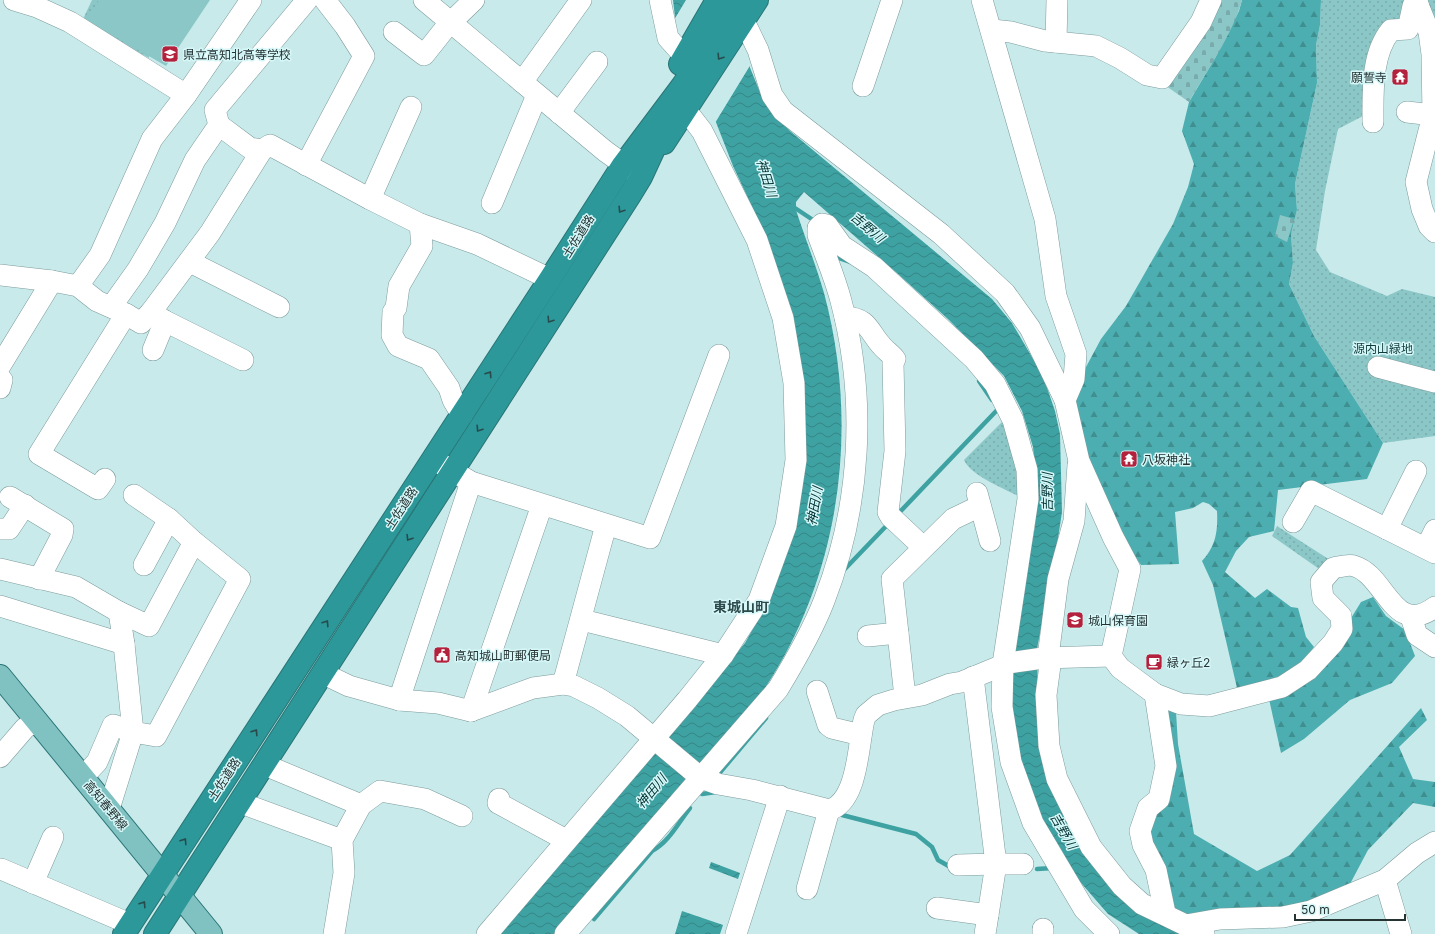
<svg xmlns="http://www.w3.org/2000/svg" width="1435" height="934" font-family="Inter,'Noto Sans JP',sans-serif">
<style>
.grass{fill:url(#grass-dots)}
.forest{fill:url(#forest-firs)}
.cemetery{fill:url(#cemetery-stones)}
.pitch{fill:#8cc7c8}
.water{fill:url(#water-waves)}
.pier{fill:#c9eaea}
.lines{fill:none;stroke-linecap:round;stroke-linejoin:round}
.stream{stroke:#3ea2a3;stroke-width:4.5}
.minor-casing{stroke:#7d9b9c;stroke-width:22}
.major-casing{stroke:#2a7576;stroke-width:24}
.highway-casing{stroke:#2a7576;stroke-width:24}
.minor{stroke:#fff;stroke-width:21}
.major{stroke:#80c1c2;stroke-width:22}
.highway{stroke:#2c989a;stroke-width:22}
.oneway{stroke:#284c4d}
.labels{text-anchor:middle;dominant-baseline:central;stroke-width:3;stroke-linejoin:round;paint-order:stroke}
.poi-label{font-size:12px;fill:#263333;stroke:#d6f7f8;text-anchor:start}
.street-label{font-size:12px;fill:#263333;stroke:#d6f7f8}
.park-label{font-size:12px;fill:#0f3d3e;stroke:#d6f7f8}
.water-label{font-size:13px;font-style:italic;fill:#023334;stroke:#d6f7f8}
.quarter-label{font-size:14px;font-weight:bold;fill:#2d494a;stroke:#d6f7f8}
</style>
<defs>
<pattern id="grass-dots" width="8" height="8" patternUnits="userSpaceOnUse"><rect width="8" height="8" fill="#8cc7c8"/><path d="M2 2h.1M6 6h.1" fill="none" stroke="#79abac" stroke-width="1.8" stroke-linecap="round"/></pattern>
<pattern id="forest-firs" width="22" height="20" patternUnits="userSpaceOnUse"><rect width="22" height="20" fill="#4caeb0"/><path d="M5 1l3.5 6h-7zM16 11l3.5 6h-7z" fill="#3f8e90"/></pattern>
<pattern id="cemetery-stones" width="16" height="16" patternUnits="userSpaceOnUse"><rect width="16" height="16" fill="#8cc7c8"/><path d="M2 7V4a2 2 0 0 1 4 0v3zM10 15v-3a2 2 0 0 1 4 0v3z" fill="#79abac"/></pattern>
<pattern id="water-waves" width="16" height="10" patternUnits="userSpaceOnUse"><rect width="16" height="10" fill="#3ea2a3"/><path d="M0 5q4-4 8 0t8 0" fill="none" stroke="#348585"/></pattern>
</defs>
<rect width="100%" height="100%" fill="#c9eaea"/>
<g class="grass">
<path d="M92 0H102L149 54V58L85 23 84 17Z"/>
<path d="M1321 0H1407L1405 21 1392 22 1363 116 1338 129 1325 191 1316 250 1330 272 1387 296 1402 289 1435 297V436L1383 443 1314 336 1289 284 1293 263 1291 234 1297 210 1295 184 1317 83 1316 45 1320 25Z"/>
<path d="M1426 0H1435V21Z"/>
<path d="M1005 419 1012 425 1022 498C1006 489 972 477 964 460Z"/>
<path d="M1277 526 1330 560 1322 571 1272 536Z"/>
</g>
<g class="forest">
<path d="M1242 0H1321L1320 25 1316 45 1317 83 1295 184 1297 210 1291 234 1293 263 1289 284 1314 336 1383 443 1367 479 1278 490 1274 531 1249 537 1236 551 1225 572 1255 598 1267 589 1291 607 1298 608 1306 637 1314 647C1289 679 1275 678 1237 688L1213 585 1202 561C1216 546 1218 531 1217 511L1209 504 1203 502 1193 508 1175 512 1179 564 1141 565 1120 535 1100 499 1071 395 1101 339 1126 306 1173 224 1188 187 1194 164 1182 131 1189 102 1215 58 1239 11Z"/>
<path d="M1373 597 1386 616 1405 630 1415 656 1392 683 1350 700 1304 739 1281 753 1269 699 1348 623 1361 602Z"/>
<path d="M1158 700 1176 712 1178 744 1194 834 1257 871 1290 855 1421 708 1427 720 1399 747 1413 779 1435 782V807L1413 803 1368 850 1350 884 1291 909 1188 918 1169 908 1147 842 1150 811 1162 802Z"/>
</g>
<g class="cemetery">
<path d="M1218 0H1242C1233 34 1206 72 1189 102L1166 86Z"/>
<path d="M1280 215 1294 219 1287 242 1275 236Z"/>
</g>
<path class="pitch" d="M99 0H210L166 66 88 21V17Z"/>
<g class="water">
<path d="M673 0H726L731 21 764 102 790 131 992 299 1012 323 1043 376 1055 411 1060 434 1062 512 1057 545 1037 649 1038 694 1073 828 1182 934H1139L1108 914 1075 876 1035 808 1015 737 1009 674 1035 526 1037 486 1033 447 1022 411 1004 376 949 320 898 274 804 192 796 202V210C805 238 816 265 824 293 860 426 841 573 765 688L555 934H499L745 643 764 609 801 485 767 239 733 166 675 17Z"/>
<path d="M711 862 740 873 738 879 709 868Z"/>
<path d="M682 911 723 925 720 934H675Z"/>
</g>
<path class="pier" d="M686 0H728L733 20 751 64 715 123 674 20Z"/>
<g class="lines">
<g class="stream">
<path d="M792 206 816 222"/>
<path d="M833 256 850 262"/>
<path d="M979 381 992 400"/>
<path d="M896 516 1000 407"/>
<path d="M842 572 890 522"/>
<path d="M717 776 766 718"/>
<path d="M702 794 716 792"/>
<path d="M842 815 916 834 932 847 938 860 952 868"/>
<path d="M1037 869 1053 868"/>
<path d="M594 919 652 851C669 842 678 823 690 808"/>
</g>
<g class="minor-casing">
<g id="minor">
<path d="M14 0 37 7 70 22 186 95 152 139 100 255 78 286"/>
<path d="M424 0 605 151 637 174"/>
<path d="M660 0 668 38 684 56"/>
<path d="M982 0 1045 219 1056 296 1076 354 1074 379 1065 400"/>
<path d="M1416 0 1429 32 1432 54 1433 115 1416 182 1422 209 1429 226 1435 232"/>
<path d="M744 21 758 50 772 95 783 111 941 234 1005 293 1030 328 1065 400 1079 461 1113 537 1130 569 1111 656"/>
<path d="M992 30 1011 32 1045 41 1096 46 1120 58 1147 75 1162 78 1201 22 1211 0"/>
<path d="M394 32 424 55 447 26 474 0"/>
<path d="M1056 42 1057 0"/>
<path d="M522 82 581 0"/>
<path d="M863 86 892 0"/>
<path d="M186 95 251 0"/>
<path d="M1407 112 1433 115"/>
<path d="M559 113 597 62"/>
<path d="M1373 122C1373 92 1371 54 1391 30L1408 29 1413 6 1418 4"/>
<path d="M219 125 250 148 262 150"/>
<path d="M306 165 364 56 345 26 325 0"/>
<path d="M370 199 411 107"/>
<path d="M492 203 537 95"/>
<path d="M420 224 477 244 550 279"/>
<path d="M190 262 279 307"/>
<path d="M0 275 52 281 78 286 97 301 126 314 39 454 98 489 105 479"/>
<path d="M111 307 138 269 165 223 195 160 219 125 215 110 307 0"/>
<path d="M151 312 210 233 262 150 270 145 370 199 420 224 422 246 399 286 396 308 393 312 392 335 398 346 429 359 449 388 453 400 462 415"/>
<path d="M126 314 141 323 151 312 165 321 243 360"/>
<path d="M845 317C868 318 868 330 881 345 885 350 891 354 895 359L893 363 895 451 888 512 891 517 923 547"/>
<path d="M153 350 165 321"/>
<path d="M0 366 52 281"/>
<path d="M1378 367 1435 382"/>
<path d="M0 378 2 380 0 388"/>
<path d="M433 459 471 482 650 538 719 355"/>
<path d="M977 493 990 541"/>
<path d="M10 497 63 529 62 535 39 579"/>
<path d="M1293 522 1311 491 1435 553"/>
<path d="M0 529H9L25 505"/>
<path d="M1387 529 1416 471"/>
<path d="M1426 548 1435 530"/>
<path d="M144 565 169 519"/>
<path d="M0 569 76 587 119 612 124 644 133 732 109 809"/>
<path d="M0 606 124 644"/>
<path d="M119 612 149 626 194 542"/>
<path d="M1411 617 1417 635 1435 647"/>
<path d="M582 620 723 655"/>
<path d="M868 636 898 633"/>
<path d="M1111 656 1120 668 1155 694 1181 704 1209 706 1282 687 1308 670 1333 643 1342 629 1341 616 1323 598 1321 582 1333 568C1339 567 1349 564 1354 566 1386 575 1393 638 1435 607"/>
<path d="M1048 657 1058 579 1074 521 1078 465"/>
<path d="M1051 658 1046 695 1049 746 1057 779 1091 847 1122 886 1142 904 1204 934"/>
<path d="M324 674 349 686 399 700 438 703 471 711 533 688 563 684 574 686 598 698 627 716 701 778 718 784 752 790 829 810C858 802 858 745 864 720L866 715 878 705 894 700 922 695 950 684 962 682 1008 663 1043 658 1111 656"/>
<path d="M563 684 606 525"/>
<path d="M817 691 828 725 832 728 861 735"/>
<path d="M1155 694 1166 766 1159 799 1148 808 1140 831 1143 845 1156 870 1165 913"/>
<path d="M905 697 892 579 953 519 980 506"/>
<path d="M399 700 471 482"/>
<path d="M471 711 542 505"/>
<path d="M0 757 25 728 36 721"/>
<path d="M265 765 361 805"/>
<path d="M83 777 97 762 113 725 133 732 156 736 240 579 194 542 169 519 134 495"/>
<path d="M499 799 498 803 566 840"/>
<path d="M241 803 342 840"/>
<path d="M958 865 996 864 973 677"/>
<path d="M1 869 130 924"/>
<path d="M1385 880 1401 934"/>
<path d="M33 883 53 837"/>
<path d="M807 889 829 810"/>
<path d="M937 908 988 915"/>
<path d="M1186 925 1220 919 1283 917 1311 911 1385 880 1417 853 1435 842"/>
<path d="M1043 929V934"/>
<path d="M334 934 344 873 342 840 361 805 380 791 425 799 462 816"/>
<path d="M487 934 687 700 723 655 759 600 786 526 796 460 794 383 783 318 757 240 702 131 685 109"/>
<path d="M565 934 778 689C795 661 812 632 824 601 861 506 867 399 841 301 835 278 826 257 818 235V228L822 224 827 225 842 246 874 267 974 359 995 384 1013 420 1027 470 1028 499 1003 664 1002 707 1011 762 1033 823 1084 909 1109 934"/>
<path d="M736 934 780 796"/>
<path d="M985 934 996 864H1023"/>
</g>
</g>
<g class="major-casing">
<path id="major" d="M0 676 211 934"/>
</g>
<g class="highway-casing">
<g id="highway">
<path d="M680 64 717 0"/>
<path d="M664 143 757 0"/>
<path d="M124 934 550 279 623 165 683 85 738 0"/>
<path d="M155 934C314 688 471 441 630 195L641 177 666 123"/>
</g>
</g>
<use href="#minor" class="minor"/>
<use href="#major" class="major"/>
<use href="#highway" class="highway"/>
</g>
<defs><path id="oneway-chevron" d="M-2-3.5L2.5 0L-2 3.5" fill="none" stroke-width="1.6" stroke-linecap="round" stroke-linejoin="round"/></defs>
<g class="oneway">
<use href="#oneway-chevron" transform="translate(720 57) rotate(123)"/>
<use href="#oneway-chevron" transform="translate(621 210) rotate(123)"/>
<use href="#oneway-chevron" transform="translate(550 320) rotate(123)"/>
<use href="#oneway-chevron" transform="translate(489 374) rotate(-57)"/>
<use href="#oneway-chevron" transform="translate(479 429) rotate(123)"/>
<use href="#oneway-chevron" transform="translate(409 538) rotate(122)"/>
<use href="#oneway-chevron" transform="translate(326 623) rotate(-57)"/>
<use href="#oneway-chevron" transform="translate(255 732) rotate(-57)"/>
<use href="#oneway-chevron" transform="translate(184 841) rotate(-57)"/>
<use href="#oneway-chevron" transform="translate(143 904) rotate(-57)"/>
</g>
<defs>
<g id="school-square" transform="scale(0.9)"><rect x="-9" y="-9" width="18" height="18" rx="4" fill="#b3213d" stroke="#d6f7f8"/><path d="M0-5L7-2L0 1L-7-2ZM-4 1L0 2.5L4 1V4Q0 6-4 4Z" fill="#fff"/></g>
<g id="temple-square" transform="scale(0.9)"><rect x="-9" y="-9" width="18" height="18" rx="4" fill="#b3213d" stroke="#d6f7f8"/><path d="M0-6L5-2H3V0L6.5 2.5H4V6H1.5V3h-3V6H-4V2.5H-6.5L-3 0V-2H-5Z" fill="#fff"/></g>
<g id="civic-square" transform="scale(0.9)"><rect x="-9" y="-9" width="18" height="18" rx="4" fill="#b3213d" stroke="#d6f7f8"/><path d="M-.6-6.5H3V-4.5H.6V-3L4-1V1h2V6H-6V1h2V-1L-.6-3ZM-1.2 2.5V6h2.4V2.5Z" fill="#fff"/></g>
<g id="cafe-square" transform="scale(0.9)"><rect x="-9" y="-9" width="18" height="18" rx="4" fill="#b3213d" stroke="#d6f7f8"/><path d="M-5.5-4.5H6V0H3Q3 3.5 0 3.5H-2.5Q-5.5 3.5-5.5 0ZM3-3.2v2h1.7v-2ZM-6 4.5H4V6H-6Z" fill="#fff"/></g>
</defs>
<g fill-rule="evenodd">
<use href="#school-square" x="170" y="54"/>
<use href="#temple-square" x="1400" y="77"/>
<use href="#temple-square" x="1129" y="459"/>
<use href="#school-square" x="1075" y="620"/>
<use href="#civic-square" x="442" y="655"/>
<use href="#cafe-square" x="1154" y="662"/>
</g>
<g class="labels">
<g class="poi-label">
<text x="183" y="54">県立高知北高等学校</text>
<text x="1387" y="77" text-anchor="end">願誓寺</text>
<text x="1142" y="459">八坂神社</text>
<text x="1088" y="620">城山保育園</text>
<text x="455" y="655">高知城山町郵便局</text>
<text x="1167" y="662">緑ヶ丘2</text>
</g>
<g class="street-label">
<text transform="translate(578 236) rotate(-58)">土佐道路</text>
<text transform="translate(401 508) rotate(-57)">土佐道路</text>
<text transform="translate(224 779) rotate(-57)">土佐道路</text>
<text transform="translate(106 805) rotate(50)">高知春野線</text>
</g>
<g class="park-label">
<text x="1383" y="348">源内山緑地</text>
</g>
<g class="water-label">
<text transform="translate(767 178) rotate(73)">神田川</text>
<text transform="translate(868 227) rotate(40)">吉野川</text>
<text transform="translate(1047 492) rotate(-91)">吉野川</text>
<text transform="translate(814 506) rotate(-80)">神田川</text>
<text transform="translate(651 791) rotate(-50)">神田川</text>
<text transform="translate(1064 831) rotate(60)">吉野川</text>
</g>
<g class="quarter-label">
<text x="741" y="606">東城山町</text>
</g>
</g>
<path d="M1295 914v6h110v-6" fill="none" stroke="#263333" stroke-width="2"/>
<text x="1301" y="914" font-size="12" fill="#263333" stroke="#d6f7f8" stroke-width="3" paint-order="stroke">50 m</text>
</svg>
